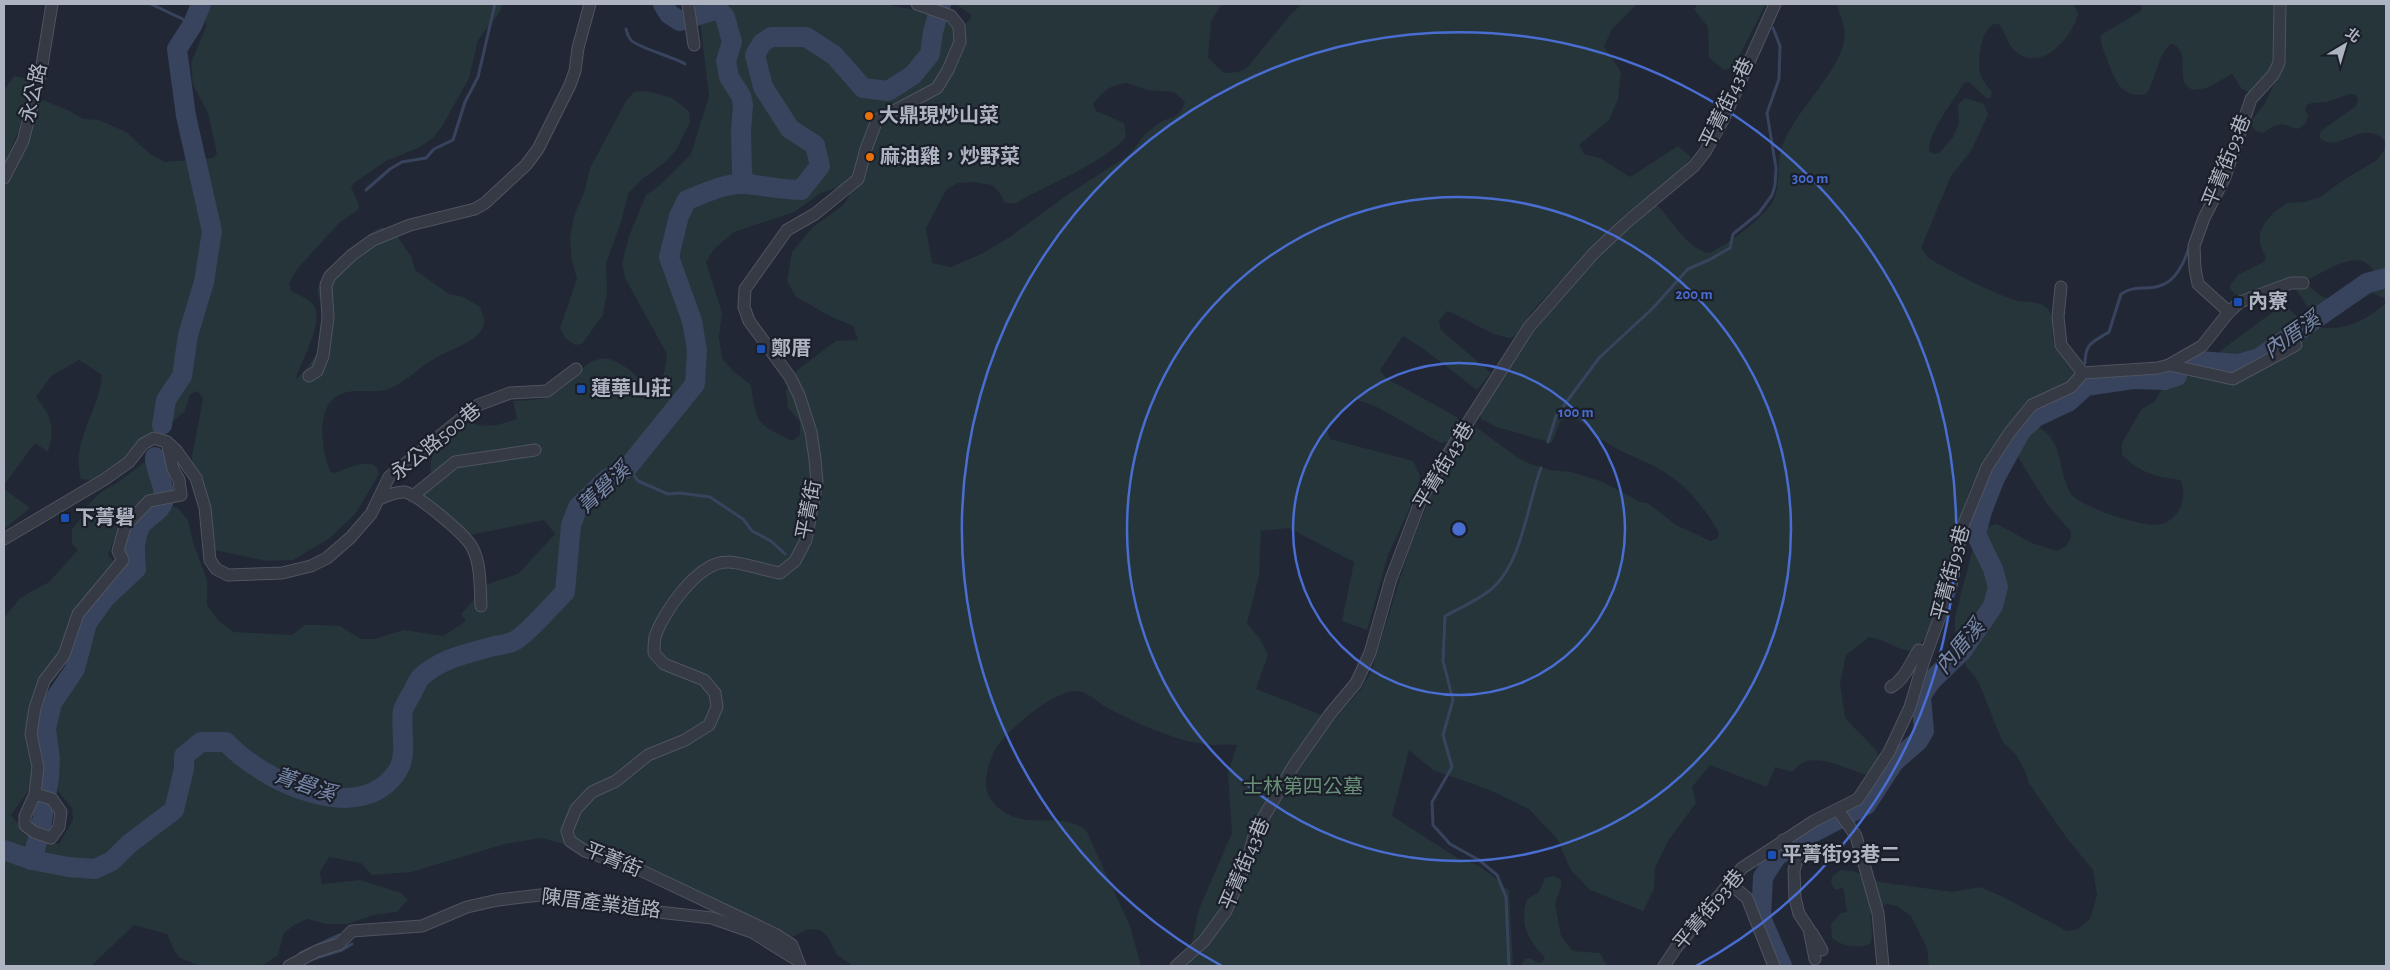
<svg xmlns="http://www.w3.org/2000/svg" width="2390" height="970" font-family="'Alegreya Sans','Noto Sans TC',sans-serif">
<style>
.green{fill:#263539;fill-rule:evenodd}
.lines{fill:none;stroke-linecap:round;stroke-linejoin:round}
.stream{stroke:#38435d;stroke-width:3}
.river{stroke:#38435d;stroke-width:20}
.minor-casing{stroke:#4f5460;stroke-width:13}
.minor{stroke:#353a45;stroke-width:11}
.ring{fill:none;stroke:#496dd1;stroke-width:2.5}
.food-dot{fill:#e8710a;stroke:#1a1f2a;stroke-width:2}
.transit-dot{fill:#1a4fb4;stroke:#1a1f2a;stroke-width:2}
.labels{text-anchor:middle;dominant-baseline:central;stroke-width:4.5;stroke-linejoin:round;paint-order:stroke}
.street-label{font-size:20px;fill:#afb4c2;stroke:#1a1f2a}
.poi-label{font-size:20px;font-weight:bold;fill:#afb4c2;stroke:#1a1f2a;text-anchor:start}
.park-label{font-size:20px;fill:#699076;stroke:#1a1f2a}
.water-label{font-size:21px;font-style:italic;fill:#7988a9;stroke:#1a1f2a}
.centre{fill:#496dd1;stroke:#1a1f2a;stroke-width:2.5}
.ring-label{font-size:15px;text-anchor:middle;font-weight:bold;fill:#496dd1;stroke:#1a1f2a;stroke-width:4.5;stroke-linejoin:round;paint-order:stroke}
</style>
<rect width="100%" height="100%" fill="#212735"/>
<g class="green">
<path d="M203 4H503L500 12 478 40 469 78 443 125 434 137 420 147 386 161 354 183 351 187 359 205 358 210 340 222 298 268 289 283 291 291C298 295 309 298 314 306 324 322 301 363 295 380 314 364 328 338 325 312 324 304 317 298 318 290 321 267 363 236 382 227L394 231 412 258 415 270 449 294 464 297 480 307C483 313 486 322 482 329 478 337 466 343 458 347 450 351 442 354 434 359 418 368 404 384 386 390 374 393 357 389 344 393 314 402 321 449 330 471L334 473C347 469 376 453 379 474L356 513 330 538 293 560 267 561 215 550 193 472 192 456 203 399 198 391 190 394 185 411 159 433 132 454 91 480 81 479C70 442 100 410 102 375L79 360 51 376 36 397C52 417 55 427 48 452L35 443 4 485V189L15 169 37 105 43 100 70 111 83 119 99 120 126 132 150 154 165 162 213 158 217 154 208 113 193 85 191 63 206 27Z"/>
<path d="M698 4H884L927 12 946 22 965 24 970 20 971 15 956 4H1222L1211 21 1208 58 1224 73 1239 72 1247 68 1291 14 1302 4H1637L1612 29 1604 46 1621 72 1618 99 1609 120 1579 145 1584 154 1600 158 1630 177 1678 146 1691 157 1684 167 1622 217 1533 310 1519 332 1511 338C1489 336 1468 318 1447 311L1439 321 1441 330 1491 373 1477 390 1425 350 1403 336 1380 370 1386 378 1457 417 1461 424 1449 441 1441 443 1377 407 1353 398 1327 429 1330 439 1413 461 1420 476 1417 492 1388 555 1367 630 1342 621 1354 562 1289 528 1261 531 1259 576 1247 623 1260 639 1268 655 1256 689 1334 720 1361 689 1371 672 1409 550 1431 495 1476 427 1518 458 1533 465 1550 470 1571 472 1603 482 1640 502 1648 503 1676 525 1711 541 1718 538 1719 533C1707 511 1688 487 1666 473 1646 460 1621 454 1601 439 1587 429 1580 412 1560 421L1552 443 1497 427 1481 419 1480 414 1557 297 1631 222 1656 205 1660 208C1674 223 1688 250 1710 253 1731 242 1754 225 1770 206 1783 189 1775 165 1782 146 1793 114 1839 72 1844 41 1846 28 1841 16 1836 4H2074L2078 14C2072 38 2041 74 2015 51 2007 44 2006 33 1999 24 1982 21 1977 60 1980 72 1981 80 1987 86 1992 92L1991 97 1987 99 1969 82 1964 83C1954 101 1929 130 1929 151L1933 154 1939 153 1953 137 1959 123 1958 105 1965 98 1984 104 1988 115 1971 151 1951 176 1921 248 1928 258C1954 273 1989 292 2018 301 2028 303 2039 300 2047 308 2058 319 2048 336 2056 349 2062 359 2074 363 2075 376L2059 389 2036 397 2007 430 1971 486 1957 526 1952 561 1941 601 1927 637 1912 651C1898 651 1884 639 1869 637L1846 655 1840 683 1845 718 1877 751 1878 758 1870 774 1867 775C1845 769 1808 747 1793 772L1775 767 1767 787 1710 765 1692 787 1696 803 1668 841 1655 868 1654 889 1643 911 1590 890 1570 869 1558 840 1529 809 1490 790 1433 770 1409 750 1392 816 1459 859C1480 862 1494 877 1509 891L1513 966H1181L1191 947 1199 909 1232 833 1228 773 1237 745C1226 744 1214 746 1203 744 1169 739 1138 723 1107 708 1099 703 1091 695 1082 692 1060 683 1000 735 993 754 987 768 981 788 992 801 1022 836 1056 808 1086 830L1130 926 1141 966H853L837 955 828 937 820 930 808 929 788 939 625 861 542 838 505 844 411 872 372 875 361 863 329 857 320 872 322 884 360 880 401 893 408 900 397 912 374 915 347 924H327L307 919 294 925 284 933 278 955 262 966H201L180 958 175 952 167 934 134 925 91 966H4V618L20 598 49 582 78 550 72 544V529L83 516 87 506 101 492 117 483 150 458 167 461V490L145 497 122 518 108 555 114 561 30 704 29 735 35 771 29 790 11 815C24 832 38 840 59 844L73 820 72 808 58 791 51 775 46 746V721L49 711 77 670 89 631 102 602 112 585 127 570 134 555V539L145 519 156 508 166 504 178 508 188 520 193 542 207 580V605L219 621 233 632 292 635 305 625H320L340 626 361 639H374L404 630 443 636 466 621 461 614 488 584 518 574 555 534 544 520 470 535 420 495 421 488 431 473C427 447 449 435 469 422 487 429 499 425 517 419L513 401C526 400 539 401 551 395 577 383 589 343 622 365 635 373 638 375 644 390L651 392C663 382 666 369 667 354L625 278 622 264 629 236 646 195 659 186 691 154 709 96ZM1127 83 1147 90 1174 92 1185 102 1181 111 1176 116 1162 121 1146 133 1129 155 1067 195 1010 237 981 254 951 267 932 263 926 228 946 190 958 183 972 182 992 185 1000 193 1005 203H1016C1045 186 1107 161 1126 137L1124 123 1096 111 1093 104C1103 91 1110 85 1127 83ZM842 186 850 195 843 205 813 227 792 252 787 281 796 297 830 316 853 326 858 340 836 341 797 370 786 391 788 408 800 422V435L792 441C757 423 757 426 751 385L733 371 722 358 719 337 722 313 706 262 714 249 734 232 794 212 821 193Z"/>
<path d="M1698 4H1766L1734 66 1725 70 1709 58 1708 27 1694 9Z"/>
<path d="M2139 4H2386V299L2372 293C2359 299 2330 325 2315 315 2308 310 2302 297 2296 290L2309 286C2314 290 2320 296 2326 298 2339 304 2356 280 2372 277L2374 271C2358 245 2325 273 2305 281 2297 284 2249 296 2241 296 2237 295 2234 293 2231 290L2230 286 2238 275 2264 262 2266 258 2260 244V233L2264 224 2273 213 2287 203 2305 202 2320 197 2345 179 2377 160 2386 147V142C2362 115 2337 157 2319 137L2321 131 2356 106 2358 100 2356 95 2350 94 2327 102 2311 103 2306 106 2305 111 2308 115C2307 123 2304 126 2297 129 2279 122 2278 123 2263 133 2256 132 2252 129 2251 121L2265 103 2274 84 2272 82 2250 93 2242 89 2232 74 2207 88 2193 90C2172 81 2193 55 2173 44 2158 48 2156 82 2146 94 2122 99 2115 81 2108 62 2105 52 2100 46 2101 35L2141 11 2142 7Z"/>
<path d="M14 76 28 79 31 85 18 132 4 166V90Z"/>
<path d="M647 91 672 98 689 111 690 122 676 150 663 164 641 180 628 194 621 222 606 263 607 292 603 315 582 344 575 345 565 338 560 328 577 279 572 261 570 238 574 216 584 193 590 168 626 101 634 92Z"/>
<path d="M2386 303V966H1929L1927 948 1911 916 1897 906 1887 904 1871 910C1869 922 1874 931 1871 943 1861 950 1841 946 1832 938L1831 924 1841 913 1847 912 1843 888 1835 890 1831 883 1832 877 1840 870 1853 871 1880 882 1952 892 1980 887 2001 896 2067 931 2078 929 2090 919 2097 895 2093 870 2066 837 2029 783 2024 769 2016 755 2002 741 1978 681 1966 666 1961 644 1955 631V617L1975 540 1987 527 1997 524 2032 543 2057 551 2066 546 2071 538V532L2047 504 2018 457C2017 445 2025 429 2037 426 2065 442 2057 469 2070 492 2078 507 2146 529 2162 524 2168 522 2173 518 2177 513 2184 503 2185 493 2181 481 2173 477 2166 479 2157 476 2144 472 2132 465 2122 455V443L2138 415 2142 409 2155 401 2163 387 2185 377 2281 306H2287C2314 342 2358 329 2386 303Z"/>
<path d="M4 489 30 508 4 529Z"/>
<path d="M1554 876 1561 880V888L1555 904 1561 936 1573 951 1600 953 1607 966H1521L1525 959 1530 958 1538 963 1543 961 1545 958C1528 939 1519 925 1527 899L1539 892 1545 878Z"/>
</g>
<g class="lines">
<g class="stream">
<path d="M151 4 193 24"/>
<path d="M626 29C627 32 628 37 631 40 636 47 674 57 685 64"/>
<path d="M366 190 390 169 402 162 426 158 434 149 453 140 465 102 478 77 495 4"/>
<path d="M2085 363C2085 343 2093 342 2109 332L2121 294C2137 284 2143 291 2159 286 2176 282 2185 261 2189 247"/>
<path d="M2086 386 2087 380"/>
<path d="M1548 442 1556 416 1599 358 1653 308 1688 269 1709 260 1730 248 1733 234 1759 213 1772 195 1775 185 1776 168 1767 113 1779 79 1780 46 1773 28"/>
<path d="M628 467 638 481 668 494 680 493 710 497 743 519 752 531 771 541 785 554"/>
<path d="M300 953 339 935"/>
<path d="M313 959 342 950 352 944"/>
<path d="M1509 966 1506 897 1497 875 1479 860 1450 844 1433 825 1432 802 1452 767 1443 735 1453 700 1443 661 1445 616C1460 608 1476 601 1489 591 1522 566 1527 505 1541 468"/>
</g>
<g class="river">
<path d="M663 4 669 14 680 21 718 9 725 17 732 42 726 61 729 77 741 96 743 105 741 132 742 174 746 184"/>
<path d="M2191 365 2199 361 2238 364 2259 358 2367 283 2386 278"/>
<path d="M162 425 166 400 182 376 188 335 204 282 212 231 186 116 177 49 193 24 201 4"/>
<path d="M4 850 32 860 68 867 95 869 112 861 129 844 174 810 184 769V756L201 742H226C261 780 361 830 398 770 408 753 400 729 403 710 405 705 409 698 412 693 415 688 417 681 421 677 442 658 467 654 494 646 501 645 510 644 516 640 527 634 554 603 565 592L571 525 578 507 607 479 628 467 695 384 697 350 692 321 669 257 679 216 687 200C706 193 727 182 747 184 766 186 783 190 801 190L820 166 815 145 790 129 763 87 755 55 762 43 771 37H806L834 55 863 88 888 91 913 75 930 54 933 32 941 4"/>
<path d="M32 860 41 828 49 777 50 759 46 729 52 703 75 669 87 623 105 598 136 569C135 554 133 541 140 527 146 516 163 512 164 498 165 484 155 471 155 457"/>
<path d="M1782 966 1761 918 1763 877 1776 857 1797 841 1866 805 1894 762 1918 741 1924 731 1921 696 1931 681 1962 651 1993 606 1998 587 1993 569 1976 534 1982 511 1995 478 2021 431 2036 417 2068 402 2086 386 2133 379 2165 380 2177 376"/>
</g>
<g class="minor-casing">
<g id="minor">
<path d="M688 4 694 45"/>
<path d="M4 178 23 141 41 71 52 4"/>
<path d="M2061 287 2058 317 2061 345 2083 373"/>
<path d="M2229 312 2198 284 2195 269 2194 246 2204 218 2225 177 2251 99 2273 75 2279 63 2280 4"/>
<path d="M2169 365 2233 379 2296 345"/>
<path d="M309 376 317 371 323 356 328 318 326 285 330 276 352 255 373 240 410 225 475 209 485 203 526 165 538 149 570 85 575 71 578 48 590 4"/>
<path d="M413 496 455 462 535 450"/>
<path d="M379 499C386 496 397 491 405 492 418 495 468 536 473 549 481 565 480 588 481 606"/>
<path d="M4 539 105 479 129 462 143 444 154 438 167 442 176 450 196 478 205 508 210 560 216 569 228 575 282 573 311 566 327 558 350 538 371 514 389 477 478 405 510 393 547 391 576 369"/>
<path d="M1891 687C1905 679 1910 663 1919 650L1924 660"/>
<path d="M35 794 52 799 61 812 59 827 51 838 34 832 25 825V816L35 794 38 767 31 734 35 708 44 681 64 655 78 614 123 560 118 551 125 526 149 501 181 495 179 480 173 469 167 442"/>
<path d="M1838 810 1856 836 1878 913 1883 966"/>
<path d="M1783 840 1798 857 1794 870 1795 898 1799 914 1809 929 1815 959"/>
<path d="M1728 882 1747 898 1774 966"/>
<path d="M1812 933 1822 950"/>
<path d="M289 966 317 951 339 944 352 931 422 926 467 907 498 900 549 894 595 905 712 918 752 932 797 960"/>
<path d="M800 966 792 945 775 934 640 870 585 851 570 841 567 831 576 809 592 792 616 781 648 755 685 740 709 725 717 707 715 693 704 680 664 664 654 653C654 648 654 642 655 637 663 612 698 562 727 562 738 561 767 571 780 573L795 561 806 540 817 482 815 459 811 432 799 395 790 377 749 321 744 307 745 289 787 230 815 214 858 179 866 149 877 120 937 88 948 70 960 42 959 26 951 16 917 4"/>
<path d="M1176 966 1204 941 1226 911 1249 855 1255 832 1294 765 1330 714 1356 683 1370 653 1391 579 1422 497 1458 438 1529 327 1594 253 1627 222 1694 166 1705 152 1724 118 1775 4"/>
<path d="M1664 966 1676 948 1742 868 1814 821 1858 799 1889 752 1910 707 1924 660 1951 586 1962 528 1987 467 2010 432 2032 405 2071 387 2083 373 2158 368 2169 365 2202 346 2229 312 2240 302 2291 283H2303"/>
</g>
</g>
<use href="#minor" class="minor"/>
</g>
<g class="ring">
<circle cx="1459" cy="529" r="166"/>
<circle cx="1459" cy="529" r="332"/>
<path d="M1222 966A497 497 0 1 1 1696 966"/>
</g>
<g class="food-dot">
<circle cx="869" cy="116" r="5"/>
<circle cx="870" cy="157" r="5"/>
</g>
<g class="transit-dot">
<rect x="2233" y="297" width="10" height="10" rx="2.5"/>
<rect x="756" y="344" width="10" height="10" rx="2.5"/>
<rect x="576" y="384" width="10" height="10" rx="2.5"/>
<rect x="60" y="513" width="10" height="10" rx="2.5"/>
<rect x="1767" y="850" width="10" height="10" rx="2.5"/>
</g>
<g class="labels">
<g class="street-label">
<text transform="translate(34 93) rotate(-77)">永公路</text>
<text transform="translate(1727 103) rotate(-64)">平菁街43巷</text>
<text transform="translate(2227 161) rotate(-68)">平菁街93巷</text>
<text transform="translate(436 442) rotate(-39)">永公路500巷</text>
<text transform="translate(1444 466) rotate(-59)">平菁街43巷</text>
<text transform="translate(809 510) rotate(-79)">平菁街</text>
<text transform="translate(1951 573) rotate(-75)">平菁街93巷</text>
<text transform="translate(613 860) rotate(22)">平菁街</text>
<text transform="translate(1245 864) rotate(-67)">平菁街43巷</text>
<text transform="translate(601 904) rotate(7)">陳厝產業道路</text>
<text transform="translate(1709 910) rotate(-50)">平菁街93巷</text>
</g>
<g class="poi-label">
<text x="879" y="116">大鼎現炒山菜</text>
<text x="880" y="157">麻油雞，炒野菜</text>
<text x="2248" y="302">內寮</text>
<text x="771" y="349">鄭厝</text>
<text x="591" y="389">蓮華山莊</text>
<text x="75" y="518">下菁礐</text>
<text x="1782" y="855">平菁街93巷二</text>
</g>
<g class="park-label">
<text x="1303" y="787">士林第四公墓</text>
</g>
<g class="water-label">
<text transform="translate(2292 335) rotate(-35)">內厝溪</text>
<text transform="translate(604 488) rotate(-43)">菁礐溪</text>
<text transform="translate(1960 647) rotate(-50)">內厝溪</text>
<text transform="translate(305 785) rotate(19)">菁礐溪</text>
</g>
</g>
<circle cx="1459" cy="529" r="8" class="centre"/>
<g class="ring-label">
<text x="1810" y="183">300 m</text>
<text x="1694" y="299">200 m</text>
<text x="1576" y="417">100 m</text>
</g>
<rect width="2390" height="970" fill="none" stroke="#afb4c2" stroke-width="10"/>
<g transform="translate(2345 45) rotate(38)" stroke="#1a1f2a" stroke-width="4" paint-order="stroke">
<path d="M0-4L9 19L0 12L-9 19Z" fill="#afb4c2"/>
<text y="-8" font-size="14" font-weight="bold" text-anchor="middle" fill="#afb4c2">北</text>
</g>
</svg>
